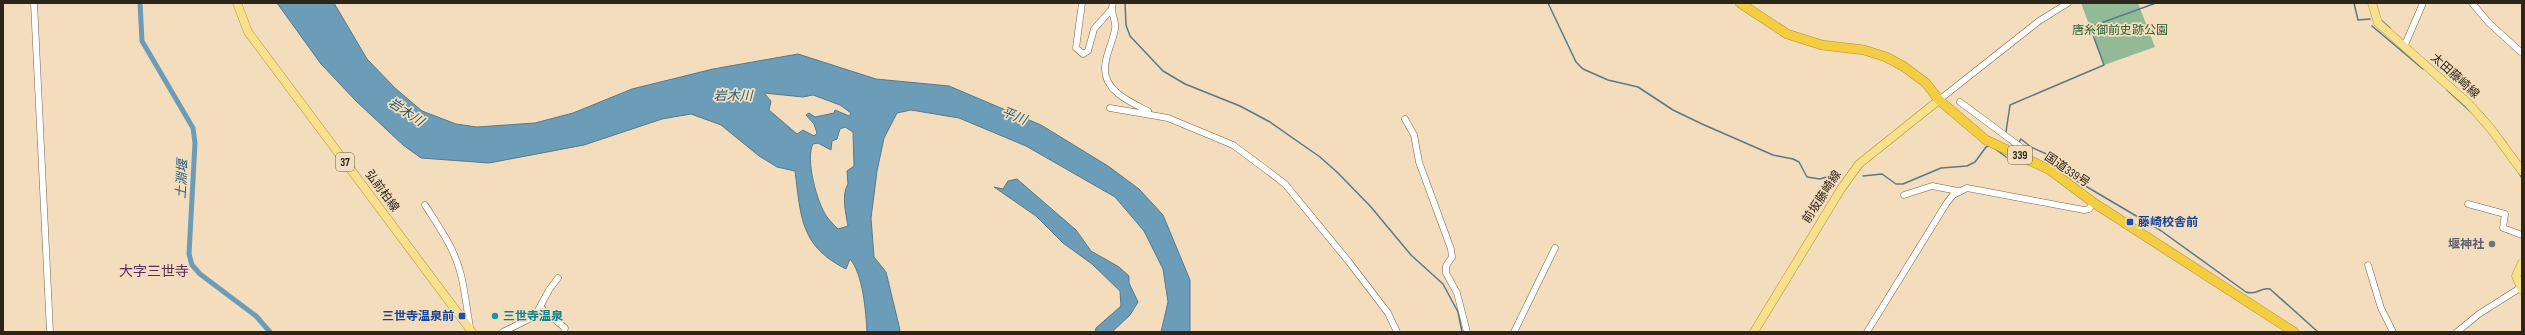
<svg xmlns="http://www.w3.org/2000/svg" width="2525" height="335" font-family="'Sofia Sans Condensed','Noto Sans JP',sans-serif">
<style>
.green{fill:#93ba97}
.water{fill:#6b9db9;stroke:#587989;fill-rule:evenodd}
.lines{fill:none;stroke-linecap:round;stroke-linejoin:round}
.stream{stroke:#587989;stroke-width:1.5}
.canal{stroke:#6b9db9;stroke-width:5}
.minor-casing{stroke:#786548;stroke-width:7}
.major-casing{stroke:#ae9232;stroke-width:9}
.highway-casing{stroke:#ae9232;stroke-width:10}
.minor{stroke:#fff;stroke-width:6}
.major{stroke:#f8e18c;stroke-width:8}
.highway{stroke:#f4cd40;stroke-width:9}
.transit-dot{fill:#1a4fb4;stroke:#f4ddbd;stroke-width:1.5}
.worship-dot{fill:#6b7280;stroke:#f4ddbd;stroke-width:1.5}
.culture-dot{fill:#0f9aa8;stroke:#f4ddbd;stroke-width:1.5}
.labels{text-anchor:middle;dominant-baseline:central;stroke-width:3.5;stroke-linejoin:round;paint-order:stroke}
.shield{fill:#f4ddbd;stroke:#695c4a;stroke-width:1}
.shield-label{font-size:11px;font-weight:bold;fill:#2d2519}
.park-label{font-size:12px;fill:#256031;stroke:#f4ddbd}
.street-label{font-size:12px;fill:#2d2519;stroke:#f4ddbd}
.transit-label{font-size:12px;font-weight:bold;fill:#164399;stroke:#f4ddbd;text-anchor:start}
.worship-label{font-size:12px;font-weight:bold;fill:#5b616d;stroke:#f4ddbd;text-anchor:end}
.culture-label{font-size:12px;font-weight:bold;fill:#0d838f;stroke:#f4ddbd;text-anchor:start}
.water-label{font-size:13px;font-style:italic;fill:#215d7a;stroke:#f4ddbd}
.quarter-label{font-size:14px;fill:#592b5d;stroke:#f4ddbd}
</style>
<rect width="100%" height="100%" fill="#f4ddbd"/>
<path class="green" d="M2081 3H2138L2155 47 2104 65Z"/>
<g class="water">
<path d="M277 3H334L367 59 395 88 422 111 456 124 477 127 535 123 573 113 632 89 713 69 798 54 876 79 949 86 1041 125 1108 166 1139 189 1163 215 1190 280V332H1161L1168 302 1163 269 1144 231 1115 197 1026 146 959 118 911 110 897 113 884 138 877 171 871 218 874 257 886 272 900 330 899 332H867C866 312 863 274 850 259L846 269C800 246 801 217 795 171L777 167 759 156 721 125 691 114 662 119 584 145 489 163 421 158 403 145 356 101 321 64ZM764 93 803 97 813 95 840 105 851 113 849 116 835 110 834 113 815 117 809 113 806 115 814 124 817 133 814 136 803 130 797 134 769 110 771 101ZM845 127 853 132 854 166 847 171 848 184C841 195 846 214 848 226L838 229C834 225 830 221 827 217 817 203 805 159 813 144L818 143 831 150 832 141 837 139 840 129Z"/>
<path d="M1017 179 1076 230 1091 251 1119 267 1129 276V283L1138 302 1130 315 1112 332H1095L1096 328 1121 306 1120 291 1092 264 1063 243 1036 216 994 187 1003 189 1008 181Z"/>
</g>
<g class="lines">
<g class="stream">
<path d="M1125 3 1126 25 1130 36 1163 71 1185 84 1240 106 1270 122 1320 157 1338 173 1371 207 1411 255 1443 284 1458 312 1462 332"/>
<path d="M1548 3 1576 62 1583 69 1608 80 1638 87 1673 110 1702 124 1773 155 1793 159 1799 162 1807 177 1820 179 1840 173"/>
<path d="M2354 3 2358 20 2370 19"/>
<path d="M2381 20 2390 28"/>
<path d="M2372 26 2423 69"/>
<path d="M2447 90 2471 112"/>
<path d="M2482 113 2506 143"/>
<path d="M2006 132 2010 105 2104 65 2090 27 2156 3"/>
<path d="M2019 142 2021 139 2031 147 2053 157 2077 181 2160 230 2246 292C2256 296 2260 287 2270 289L2318 332"/>
<path d="M1994 148 2006 157"/>
<path d="M2519 173 2522 178"/>
<path d="M1863 176 1882 174 1896 184H1903L1941 168 1967 166 1975 162 1986 147 1989 146"/>
</g>
<path class="canal" d="M140 3 142 41 193 128 195 143 189 254 192 265 200 274 256 316 270 332"/>
<g class="minor-casing">
<g id="minor">
<path d="M34 3 50 332"/>
<path d="M1082 3 1076 48 1083 54 1088 51 1094 29 1110 11"/>
<path d="M1113 3C1109 13 1117 20 1115 29 1113 42 1105 55 1105 68 1104 91 1130 102 1148 111"/>
<path d="M2472 3 2489 23 2522 53"/>
<path d="M2404 47 2423 3"/>
<path d="M1939 100 2039 21 2068 3"/>
<path d="M1960 102 2022 148 2021 155"/>
<path d="M1110 108 1168 118 1233 145 1268 171 1285 184 1349 262 1388 313 1397 332"/>
<path d="M1405 119 1414 135 1419 162 1451 249 1452 257 1446 266V273L1457 293 1467 332"/>
<path d="M1904 195 1932 186 1958 191"/>
<path d="M2468 204 2505 214 2503 228 2522 235"/>
<path d="M425 205C439 227 455 249 461 275 465 292 467 310 470 327"/>
<path d="M2368 265 2381 308 2393 332"/>
<path d="M541 308 565 328 564 332"/>
<path d="M503 332 535 316 549 290 558 278"/>
<path d="M1514 332 1555 248"/>
<path d="M1867 332 1946 204 1953 195 1967 188 2084 210 2089 209 2094 203"/>
<path d="M2457 332 2479 314 2520 288"/>
</g>
</g>
<g class="major-casing">
<g id="major">
<path d="M237 3 248 32 472 332"/>
<path d="M2372 3 2378 23 2469 104 2491 129 2522 171"/>
<path d="M2522 263 2516 276 2522 290"/>
<path d="M1754 332 1841 189 1859 164 1939 100"/>
</g>
</g>
<g class="highway-casing">
<path id="highway" d="M1740 3 1787 34 1822 45 1864 50 1886 57 1903 66 1926 83 1939 100 1986 140 2050 170 2094 203 2294 332"/>
</g>
<use href="#minor" class="minor"/>
<use href="#major" class="major"/>
<use href="#highway" class="highway"/>
</g>
<g class="transit-dot">
<rect x="2126" y="218" width="8" height="8" rx="2"/>
<rect x="458" y="312" width="8" height="8" rx="2"/>
</g>
<circle class="worship-dot" cx="2492" cy="244" r="4"/>
<circle class="culture-dot" cx="495" cy="316" r="4"/>
<g class="labels">
<g class="shield">
<rect x="2008" y="146" width="24" height="18" rx="3"/>
<rect x="336" y="153" width="18" height="18" rx="3"/>
</g>
<g class="shield-label">
<text x="2020" y="155">339</text>
<text x="345" y="162">37</text>
</g>
<g class="park-label">
<text x="2120" y="30">唐糸御前史跡公園</text>
</g>
<g class="street-label">
<text transform="translate(2455 76) rotate(42)">太田藤崎線</text>
<text transform="translate(2067 170) rotate(34)">国道339号</text>
<text transform="translate(382 191) rotate(54)">弘前柏線</text>
<text transform="translate(1822 197) rotate(-57)">前坂藤崎線</text>
</g>
<g class="transit-label">
<text x="2138" y="222">藤崎校舎前</text>
<text x="454" y="316" text-anchor="end">三世寺温泉前</text>
</g>
<g class="worship-label">
<text x="2484" y="244">堰神社</text>
</g>
<g class="culture-label">
<text x="503" y="316">三世寺温泉</text>
</g>
<g class="water-label">
<text x="733" y="96">岩木川</text>
<text transform="translate(406 112) rotate(34)">岩木川</text>
<text transform="translate(1014 116) rotate(21)">平川</text>
<text transform="translate(182 179) rotate(-87)">土淵堰</text>
</g>
<g class="quarter-label">
<text x="154" y="271">大字三世寺</text>
</g>
</g>
<rect width="2525" height="335" fill="none" stroke="#2d2519" stroke-width="8"/>
</svg>
